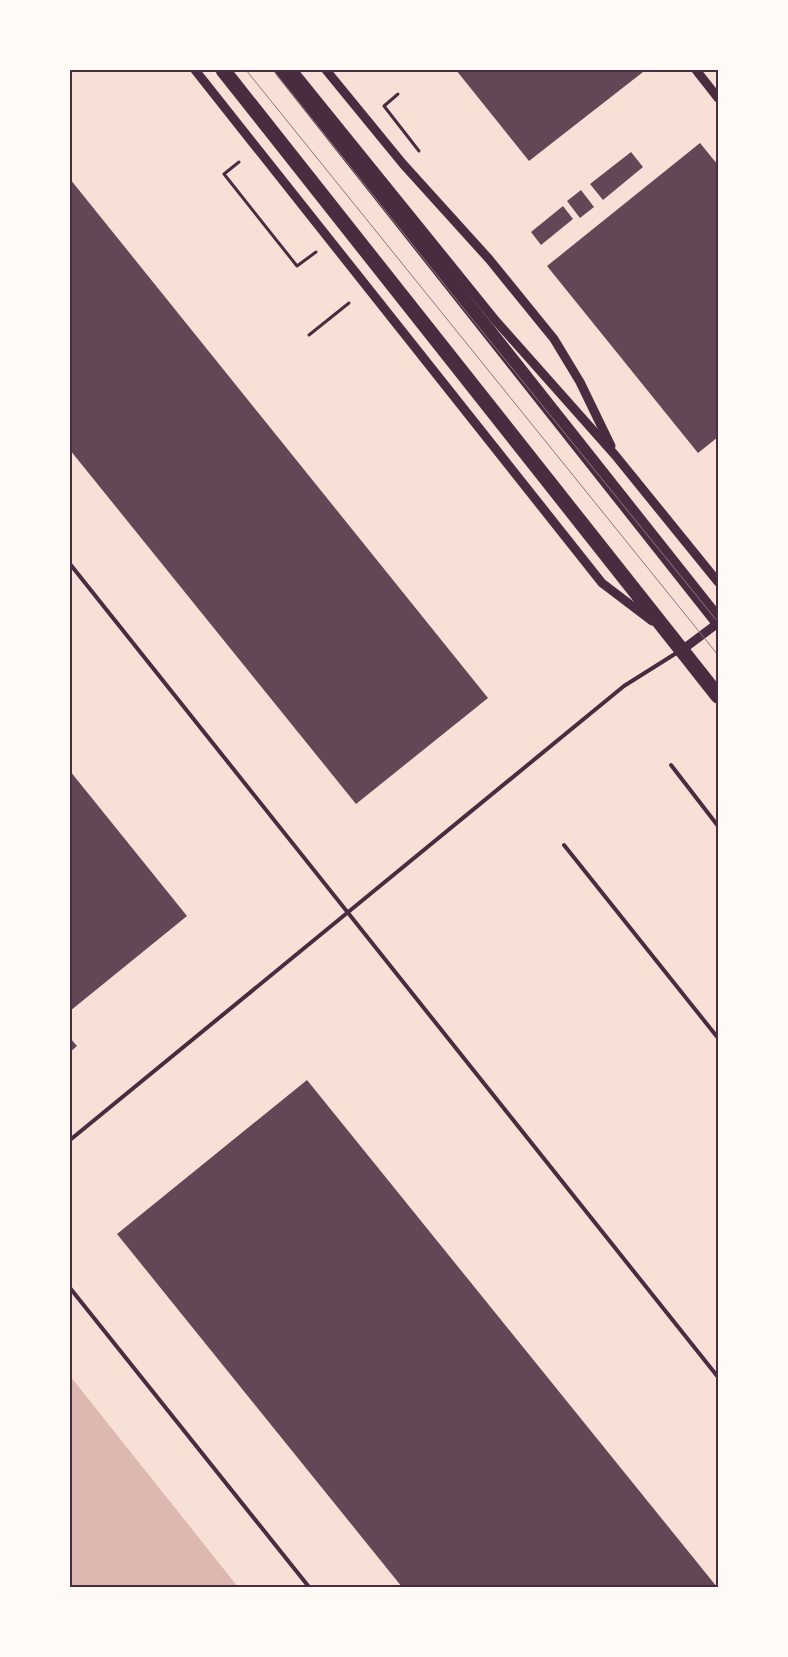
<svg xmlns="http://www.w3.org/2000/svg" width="788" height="1657" font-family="Rubik,sans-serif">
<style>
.water{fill:#dcb8b0}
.building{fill:#644757}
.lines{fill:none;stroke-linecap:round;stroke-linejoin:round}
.path{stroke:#4a2c40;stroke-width:3}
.service{stroke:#4a2c40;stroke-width:4}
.tertiary{stroke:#4a2c40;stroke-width:9}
.motorway{stroke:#4a2c40;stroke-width:15}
.tram{stroke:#8f747c;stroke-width:1}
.neatline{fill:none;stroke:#4a2c40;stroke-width:2}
</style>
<rect width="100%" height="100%" fill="#f7e1d7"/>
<path class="water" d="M70 1376 238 1587H70Z"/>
<g class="building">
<path d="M456 70H641L643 72 529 161Z"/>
<path d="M700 143 718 165V437L698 453 547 266Z"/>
<path d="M631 152 643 167 603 200 590 184Z"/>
<path d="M70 179 488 698 356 804 70 450Z"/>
<path d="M581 190 594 207 580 218 567 201Z"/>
<path d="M563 206 573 219 541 245 531 232Z"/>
<path d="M70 771 187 916 70 1011Z"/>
<path d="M70 1038 77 1046 70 1052Z"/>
<path d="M307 1080 717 1587H402L117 1234Z"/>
</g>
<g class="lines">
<g class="path">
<path d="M398 94 384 106 419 151"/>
<path d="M239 162 224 174 297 266 316 252"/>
<path d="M309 335 349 303"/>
</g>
<g class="service">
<path d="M70 564 718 1377"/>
<path d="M671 765 718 826"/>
<path d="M564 845 718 1038"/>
<path d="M70 1140 624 686 678 652"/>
<path d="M70 1288 309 1587"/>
</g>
<g class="tertiary">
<path d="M195 70 602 583 652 621"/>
<path d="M293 70 496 321 615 455 718 582"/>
<path d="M326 70 403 164 489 259 554 339 580 382 611 446"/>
<path d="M696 70 718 98"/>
<path d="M686 647 718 623"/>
</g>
<g class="motorway">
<path d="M223 70 718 696"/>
<path d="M282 70 718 621"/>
</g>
<g class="tram">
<path d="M246 70 718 655"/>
<path d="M273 70 464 309 718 622"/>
</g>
</g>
<rect width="788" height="1657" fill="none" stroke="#fffaf5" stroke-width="142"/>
<rect x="71" y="71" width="646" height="1515" class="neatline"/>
</svg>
